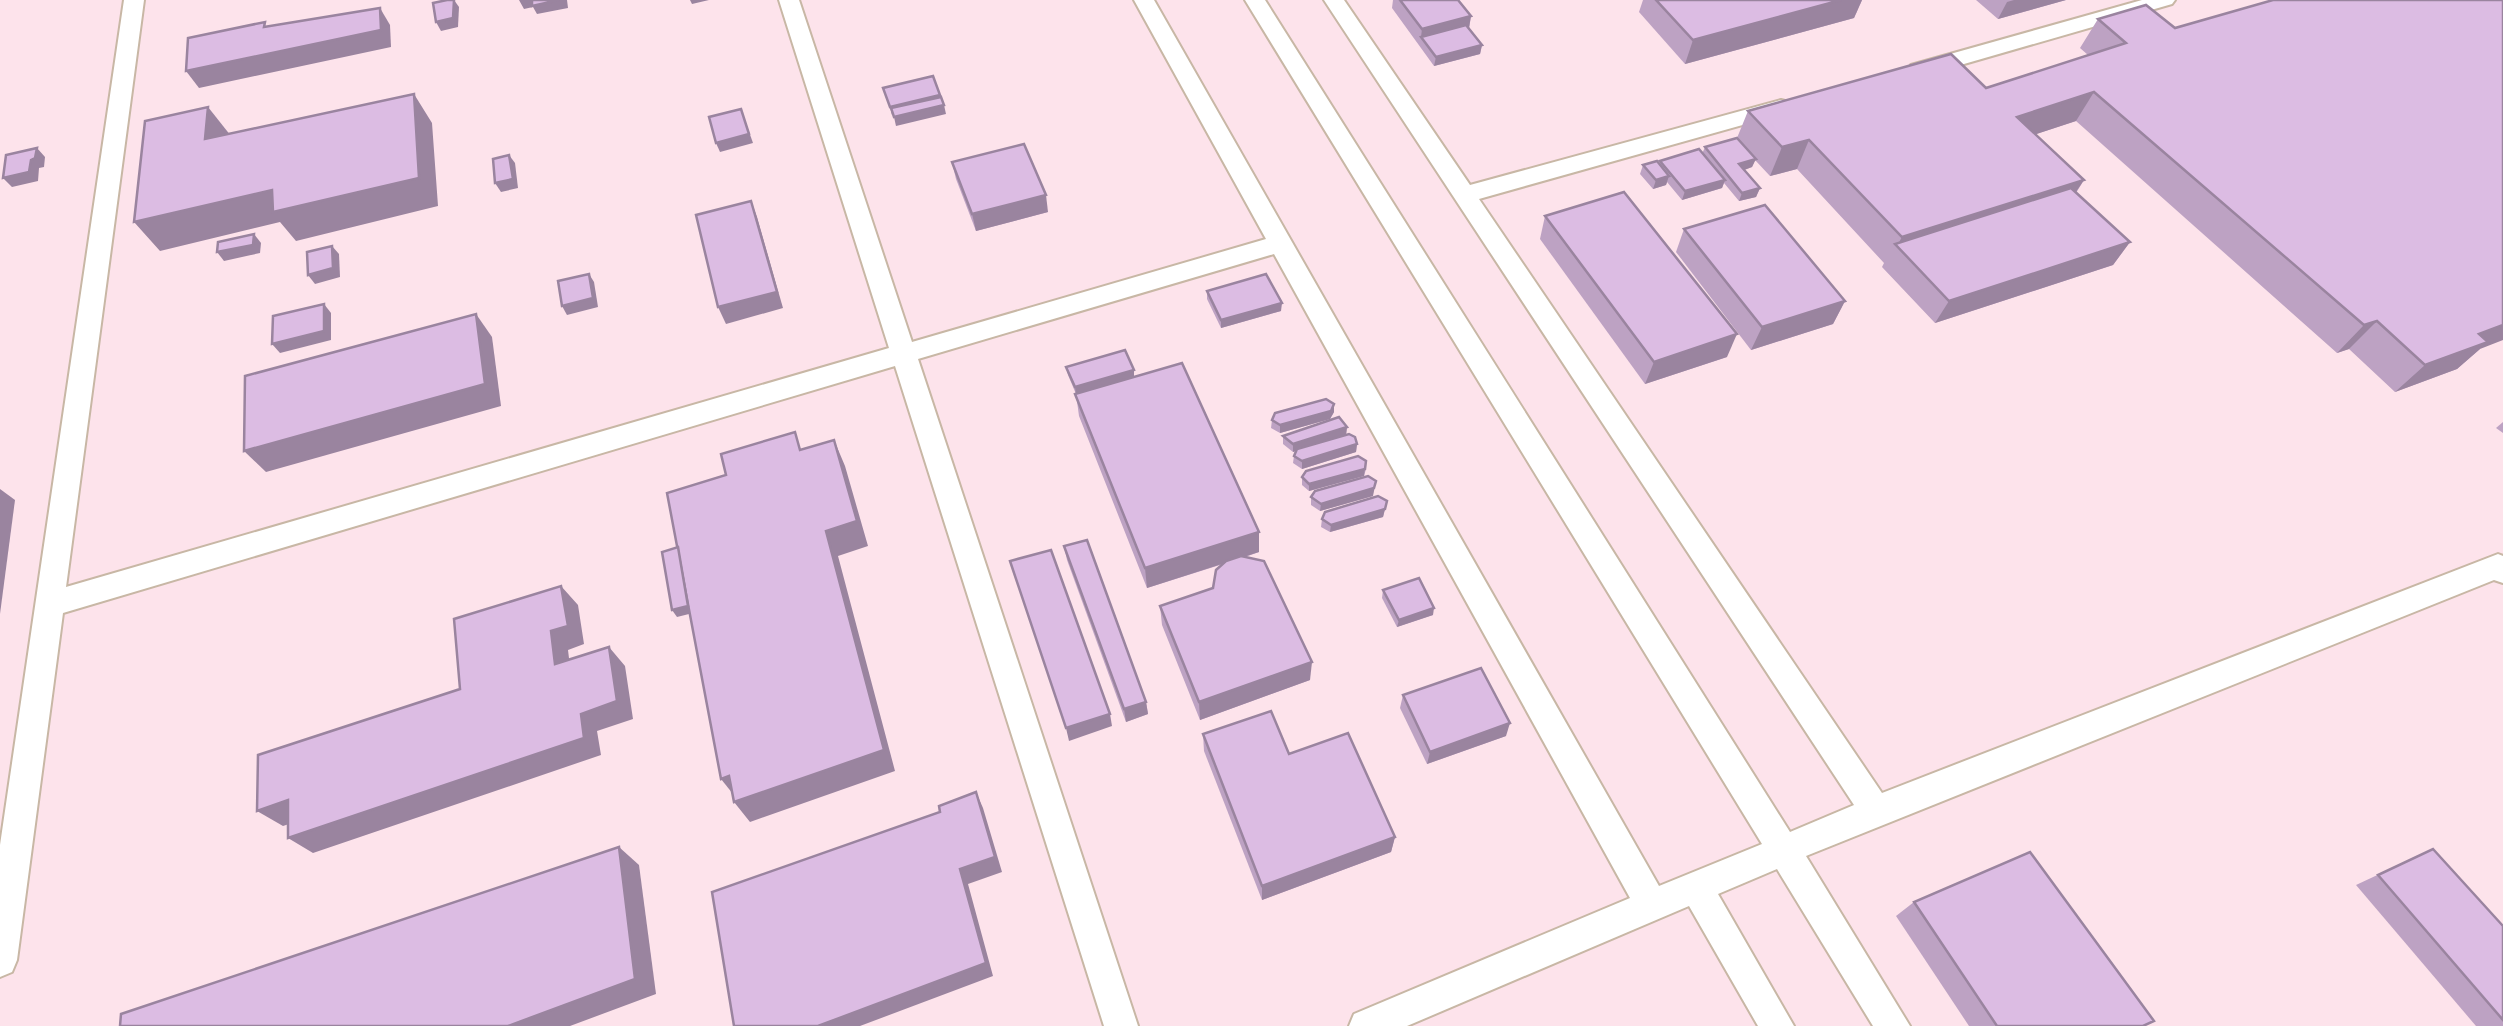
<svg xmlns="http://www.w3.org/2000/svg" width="2503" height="1026" font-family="'Source Sans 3',sans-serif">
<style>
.industrial{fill:#fde3eb}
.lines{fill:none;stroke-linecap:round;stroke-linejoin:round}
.service-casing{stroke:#c8b7a5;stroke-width:4}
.service{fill:#fff;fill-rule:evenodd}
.wall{fill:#bda2c3}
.shaded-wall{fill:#9a849f}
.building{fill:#dcbce3;stroke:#9a849f;stroke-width:2.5}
</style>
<rect width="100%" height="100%" fill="#fef3e7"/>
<rect class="industrial" x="0" y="0" width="2503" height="1026"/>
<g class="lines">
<g class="service-casing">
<g id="service">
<path d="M124 0H144L66 587 889 348 779 0H799L912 342 1266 239 1134 0H1154L1659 886 1762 844 1245 0H1265L1790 832 1854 805 1324 0H1344L1470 185 1781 100 1789 102 1792 107 1789 112 1479 199 1882 793 2498 554 2503 556V583L2494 580 1806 856 1910 1026H1873L1777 869 1718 894 1794 1026H1758L1689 906 1407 1026H1349L1354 1014 1630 898 1274 254 918 359 1138 1026H1104L895 366 63 613 17 960 12 972 0 977V845Z"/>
<path d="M2142 0H2175L2172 4 1919 77 1908 70 1911 65Z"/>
</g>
</g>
<use href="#service" class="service"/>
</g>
<g class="wall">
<path d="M1393 0H1458L1471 16 1469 29 1482 45 1480 54 1434 66 1392 8Z"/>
<path d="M1643 0H1862L1854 18 1685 64 1639 12Z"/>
<path d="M1976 0H2066L1998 19Z"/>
<path d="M2098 19 2480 349 2457 369 2395 392 2349 349 2337 353 2076 121 2036 134 2084 180 2076 193 2130 242 2113 265 1935 323 1882 267 1884 263 1797 169 1770 176 1755 160 1752 167 1744 170 1760 188 1756 197 1739 201 1724 183 1722 188 1682 200 1667 182 1666 185 1653 189 1640 174 1643 165 1659 164 1660 161 1702 154 1705 147 1737 138 1748 111 1986 88 2088 55 2080 48Z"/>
<path d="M952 162 1048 212 976 231 956 179Z"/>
<path d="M1545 216 1727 357 1645 384 1540 239Z"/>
<path d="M1684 229 1845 301 1833 324 1751 350 1676 252Z"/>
<path d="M1207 291 1281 311 1221 328 1207 299Z"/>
<path d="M1066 367 1134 377 1259 532V552L1245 557 1310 680 1200 720 1162 625 1160 606 1213 588 1223 564 1147 588 1079 416 1076 394 1068 375Z"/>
<path d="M1334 404V412L1330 419 1280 433 1271 428 1272 420Z"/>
<path d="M2503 422V433L2496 428Z"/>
<path d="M1347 427 1346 435 1357 444 1356 452 1302 469 1293 463 1294 456 1296 451 1293 452 1283 444V436Z"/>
<path d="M1366 469 1364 476 1309 491 1302 485V477Z"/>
<path d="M1373 496 1320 511 1311 505V497Z"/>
<path d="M1387 501 1383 517 1330 532 1321 527 1322 519Z"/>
<path d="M1064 546 1146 702 1148 714 1126 722 1067 560Z"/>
<path d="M1383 590 1433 615 1397 627 1382 598Z"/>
<path d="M1403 695 1506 736 1427 764 1400 708Z"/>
<path d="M1203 734 1289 754 1395 837 1391 852 1262 900 1204 751Z"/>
<path d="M2433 849 2503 926V1026H2476L2356 885Z"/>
<path d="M1914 902 2143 1026H1969L1896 916Z"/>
</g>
<g class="shaded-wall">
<path d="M454 0 459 7 458 27 441 31 436 22Z"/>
<path d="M519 0H567L568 8 537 14 533 7 524 9Z"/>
<path d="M690 0H709L692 4Z"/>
<path d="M1841 0H1862L1854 18 1685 64 1693 40Z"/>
<path d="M2014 0H2066L1998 19 2007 2Z"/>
<path d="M380 8 390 25 391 47 199 88 186 71Z"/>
<path d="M1471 16 1468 33 1421 37 1422 29Z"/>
<path d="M1482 45 1480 54 1434 66 1436 57Z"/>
<path d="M2094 92 2076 121 2000 146 2017 117Z"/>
<path d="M414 94 432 123 438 206 296 241 280 222 160 251 134 222Z"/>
<path d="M940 95 942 103 892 115 890 107Z"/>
<path d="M944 105 946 114 896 126 894 117Z"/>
<path d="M208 107 231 136 205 139Z"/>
<path d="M741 109 753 143 720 152 716 143Z"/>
<path d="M1809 140 1797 169 1770 176 1782 147Z"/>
<path d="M37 148 45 157 44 167 39 168 38 181 12 187 3 178 31 160Z"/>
<path d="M509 155 515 163 518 188 501 192 495 183Z"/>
<path d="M1756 159 1752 167 1736 173 1739 164Z"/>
<path d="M1669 176 1666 185 1653 189 1656 180Z"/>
<path d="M1725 180 1722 188 1682 200 1685 191Z"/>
<path d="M2084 180 2065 208 1897 246 1902 237Z"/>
<path d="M1760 188 1756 197 1739 201 1742 193Z"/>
<path d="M1046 195 1048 212 976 231 972 214Z"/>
<path d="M751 201 757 217 783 308 726 324 718 307Z"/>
<path d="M254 234 261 243 260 253 224 261 217 252Z"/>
<path d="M2130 242 2113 265 1935 323 1949 301Z"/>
<path d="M332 246 339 254 340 277 315 284 308 275Z"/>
<path d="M589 274 594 282 598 307 567 315 562 306Z"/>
<path d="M1845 301 1833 324 1751 350 1762 327Z"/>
<path d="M1282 303 1281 311 1221 328V320Z"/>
<path d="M324 304 331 313V340L280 353 272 344Z"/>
<path d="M476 314 492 337 501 406 266 472 244 451Z"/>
<path d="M2377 321 2349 349 2337 353 2364 325Z"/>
<path d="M2503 325V340L2480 349 2457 369 2395 392 2425 365 2479 334Z"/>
<path d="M1737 334 1727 357 1645 384 1654 362Z"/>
<path d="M1134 370V378L1076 396 1075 387Z"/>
<path d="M1334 404V412L1330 419 1280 433V425Z"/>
<path d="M1347 427 1346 435 1293 452V444Z"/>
<path d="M834 440 845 466 868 546 838 556 895 771 750 822 734 802 826 531Z"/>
<path d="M1357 444 1356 452 1302 469V461Z"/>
<path d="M1366 461 1364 476 1309 491V484Z"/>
<path d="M1376 481 1373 496 1320 511 1321 504Z"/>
<path d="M0 489 15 500 0 614Z"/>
<path d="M1387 501 1383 517 1330 532 1331 525Z"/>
<path d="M1259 532V552L1147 588 1145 568Z"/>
<path d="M561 586 578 605 584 644 568 650 572 683 555 664 551 631Z"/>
<path d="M696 604 701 611 677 617 672 610Z"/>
<path d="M1434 608 1433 615 1397 627 1399 620Z"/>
<path d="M609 647 625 666 633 719 597 731 601 755 313 853 288 838 581 714Z"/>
<path d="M1312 662 1310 680 1200 720 1199 702Z"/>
<path d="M1146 702 1148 714 1126 722 1124 709Z"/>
<path d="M1110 714 1112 726 1069 741 1066 728Z"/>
<path d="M1510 723 1506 736 1427 764 1430 752Z"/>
<path d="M729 776 737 799 721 779Z"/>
<path d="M976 792 983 808 1002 872 968 884 993 976 860 1026H818L960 869Z"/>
<path d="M288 800 313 816 283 826 257 811Z"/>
<path d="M1395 837 1391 852 1262 900V886Z"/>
<path d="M619 847 639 865 656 994 570 1026H508Z"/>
</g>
<g class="building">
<path d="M447 0H454L453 18 436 22 433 3Z"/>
<path d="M532 0H559L532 6Z"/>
<path d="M1400 0H1458L1471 16 1422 29Z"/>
<path d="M1656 0H1841L1693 40Z"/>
<path d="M2273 0H2503V325L2479 334 2488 342 2425 365 2377 321 2364 325 2094 92 2017 117 2084 180 1902 237 1809 140 1782 147 1748 111 1951 54 1986 88 2126 43 2098 19 2146 5 2175 28Z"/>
<path d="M380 8 381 30 186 71 188 38 265 22 264 27Z"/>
<path d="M1466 25 1482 45 1436 57 1421 37Z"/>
<path d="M933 76 940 95 890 107 883 88Z"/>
<path d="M414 94 419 178 273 212 272 190 134 222 145 121 208 107 205 139Z"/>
<path d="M941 97 944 105 894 117 891 108Z"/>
<path d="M741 109 749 134 716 143 709 117Z"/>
<path d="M1737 138 1756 159 1739 164 1760 188 1742 193 1705 147Z"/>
<path d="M1024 144 1046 195 972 214 952 162Z"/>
<path d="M37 148 35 158 31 160 29 172 3 178 6 155Z"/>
<path d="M1699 149 1725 180 1685 191 1660 161Z"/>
<path d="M509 155 513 179 495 183 493 159Z"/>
<path d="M1657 161 1669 176 1656 180 1643 165Z"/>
<path d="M2071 188 2130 242 1949 301 1895 244Z"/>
<path d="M1624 192 1737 334 1654 362 1545 216Z"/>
<path d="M751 201 777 292 718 307 696 215Z"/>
<path d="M1765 205 1845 301 1762 327 1684 229Z"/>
<path d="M254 234 253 245 217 252 218 242Z"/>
<path d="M332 246 333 268 308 275 307 252Z"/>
<path d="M589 274 593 298 562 306 558 281Z"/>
<path d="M1266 274 1282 303 1221 320 1207 291Z"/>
<path d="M324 304V331L272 344 273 316Z"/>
<path d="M476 314 485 384 244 451 245 376Z"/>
<path d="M1125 350 1134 370 1075 387 1066 367Z"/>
<path d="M1182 363 1259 532 1145 568 1075 394Z"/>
<path d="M1326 399 1334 404 1331 411 1280 425 1272 420 1275 413Z"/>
<path d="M1339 417 1347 427 1293 444 1283 436Z"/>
<path d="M795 432 800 450 834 440 857 521 826 531 884 750 734 802 729 776 721 779 667 493 726 475 721 454Z"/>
<path d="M1349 434 1355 437 1357 444 1302 461 1294 456 1297 449Z"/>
<path d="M1358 456 1366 461 1365 469 1309 484 1302 477 1306 471Z"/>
<path d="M1368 476 1376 481 1374 488 1321 504 1311 497 1315 491Z"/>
<path d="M1378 496 1387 501 1385 509 1331 525 1322 519 1325 512Z"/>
<path d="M1087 540 1146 702 1124 709 1064 546Z"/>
<path d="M678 547 688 606 672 610 662 552Z"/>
<path d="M1051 550 1110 714 1066 728 1010 561Z"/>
<path d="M1241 556 1264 561 1312 662 1199 702 1160 606 1213 588 1216 570 1226 561Z"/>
<path d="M1419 578 1434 608 1399 620 1383 590Z"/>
<path d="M561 586 568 626 551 631 555 664 609 647 617 701 581 714 584 738 288 838V800L257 811 258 755 460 689 454 619Z"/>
<path d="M1481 668 1510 723 1430 752 1403 695Z"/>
<path d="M1271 711 1289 754 1348 733 1395 837 1262 886 1203 734Z"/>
<path d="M976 792 995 857 960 869 986 963 818 1026H734L712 892 940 812 939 806Z"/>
<path d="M619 847 635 979 508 1026H120L121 1014Z"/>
<path d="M2433 849 2503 926V1020L2378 875Z"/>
<path d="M2030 852 2154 1021 2143 1026H1997L1914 902Z"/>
</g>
</svg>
